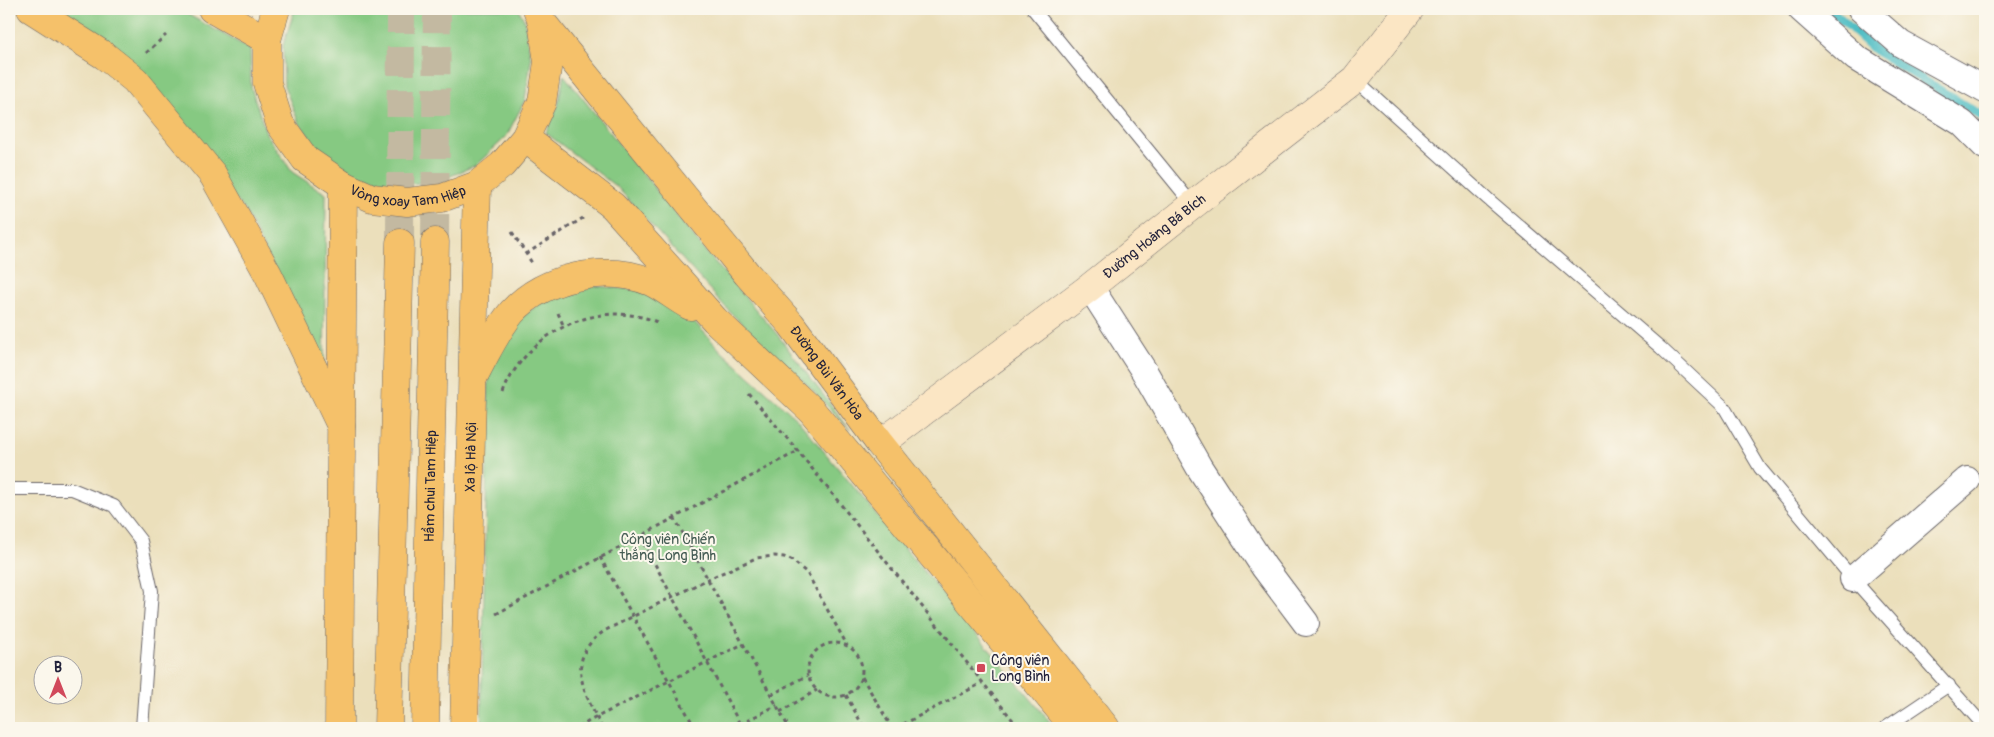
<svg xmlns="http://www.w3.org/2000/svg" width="1994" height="737" font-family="Pangolin,sans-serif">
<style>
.green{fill:#86c982;stroke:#54765e}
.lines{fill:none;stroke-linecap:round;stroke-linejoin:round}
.stream{stroke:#4ebdc4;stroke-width:9}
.highway-tunnel{stroke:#c3b9a1;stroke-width:28;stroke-dasharray:28 14;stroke-linecap:butt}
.lane-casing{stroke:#686468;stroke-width:14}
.street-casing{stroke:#686468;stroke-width:28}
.secondary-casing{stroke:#686468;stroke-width:29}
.primary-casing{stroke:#686468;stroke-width:29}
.highway-casing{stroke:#686468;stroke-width:29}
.path{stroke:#686468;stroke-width:3;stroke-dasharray:4 4;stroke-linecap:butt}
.lane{stroke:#fff;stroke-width:12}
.street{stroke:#fff;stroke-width:26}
.secondary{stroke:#fbe6c4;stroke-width:28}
.primary{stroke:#f5c16b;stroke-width:28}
.highway{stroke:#f5c16b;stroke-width:28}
.poi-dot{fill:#d1495b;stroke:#fbf7ec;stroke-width:2}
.labels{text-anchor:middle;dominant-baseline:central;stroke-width:4;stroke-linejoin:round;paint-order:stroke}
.street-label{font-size:14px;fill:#22223b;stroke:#fbf7ec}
.park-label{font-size:14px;fill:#455c54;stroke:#fbf7ec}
.poi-label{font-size:14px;fill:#22223b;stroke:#fbf7ec;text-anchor:start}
</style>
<rect width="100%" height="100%" fill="#fbf7ec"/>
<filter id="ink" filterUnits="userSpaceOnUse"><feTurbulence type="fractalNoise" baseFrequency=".02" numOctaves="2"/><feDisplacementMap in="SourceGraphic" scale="10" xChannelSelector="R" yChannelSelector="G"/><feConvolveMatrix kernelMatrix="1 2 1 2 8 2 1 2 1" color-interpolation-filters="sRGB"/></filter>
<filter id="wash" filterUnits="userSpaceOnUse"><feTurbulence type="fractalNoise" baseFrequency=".0096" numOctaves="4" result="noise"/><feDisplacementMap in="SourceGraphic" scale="20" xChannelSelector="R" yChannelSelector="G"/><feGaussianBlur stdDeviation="1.12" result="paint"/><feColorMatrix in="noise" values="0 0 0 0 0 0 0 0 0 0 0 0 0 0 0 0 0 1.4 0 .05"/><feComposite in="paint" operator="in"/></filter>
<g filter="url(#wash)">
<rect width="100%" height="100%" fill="#ebdfbb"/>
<g class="green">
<path d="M51 9H178L250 49 251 87 266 133 292 172 326 194 324 371 245 210Z"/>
<path d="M295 9H518L524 19 531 60 525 100 506 137 476 165 439 181 398 185 359 176 324 155 299 123 284 86 283 45Z"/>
<path d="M564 75 701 246 776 333 850 430 792 369 770 351 730 312 618 188 546 133 558 105Z"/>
<path d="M584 285 648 291 689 316 722 352 796 418 1055 728H481L489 368 520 318 547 298Z"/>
</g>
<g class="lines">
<path class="stream" d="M1830 9 1875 50 1985 118"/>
</g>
</g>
<g filter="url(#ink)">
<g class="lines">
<g class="highway-tunnel">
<path d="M435 242 437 9"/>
<path d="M400 243 401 9"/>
</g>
<g class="lane-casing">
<g id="lane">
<path d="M1033 9 1193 205"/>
<path d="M1355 79 1488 199 1661 348 1724 407 1760 468 1853 579 1985 727"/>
<path d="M9 489H72L114 506 141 541 152 591 142 728"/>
<path d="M1885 728 1949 685"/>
</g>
</g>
<g class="street-casing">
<g id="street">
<path d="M1801 9 1856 58 1962 123 1985 146"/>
<path d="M1861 9 1901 44 1985 90"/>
<path d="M1090 287 1144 371 1199 467 1264 567 1306 623"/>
<path d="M1853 579 1967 480"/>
</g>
</g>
<g class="secondary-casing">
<g id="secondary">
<path id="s1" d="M880 444 1090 287 1193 205 1355 79 1410 9"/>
</g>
</g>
<g class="primary-casing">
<g id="primary">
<path d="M31 9 105 56 135 80 213 175 268 274 341 426"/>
<path d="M212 9 267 40"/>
<path id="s2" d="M542 22 747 274 791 324 880 444 1106 728"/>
<path d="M525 138 613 206 715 320 812 411 1075 728"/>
<path d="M473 378C484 357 496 331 512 312 545 276 606 264 651 282 665 289 677 299 690 306"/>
</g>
</g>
<g class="highway-casing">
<g id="highway">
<path id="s3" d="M276 9 267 40V83L280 124 305 159 343 185 372 198 407 202 442 198 477 185 502 165 525 138 542 102 548 62 542 22 537 9"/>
<path d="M339 728 343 185"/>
<path d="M388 728 400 243"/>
<path id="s4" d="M425 728 435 242"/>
<path id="s5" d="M464 728 477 185"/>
</g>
</g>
<g class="path">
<path d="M146 53 166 35"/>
<path d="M512 232 532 263"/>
<path d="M526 254 583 218"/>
<path d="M558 313 564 327"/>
<path d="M503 393C525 334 596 297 657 322"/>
<path d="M749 394 798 451 1019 728"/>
<path d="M674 517 789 728"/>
<path d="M640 536 742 728"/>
<path d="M600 557 695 728"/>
<path d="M496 614 798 451"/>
<circle cx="835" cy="670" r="27"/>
<path d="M862 677 892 728"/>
<path d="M771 695 808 675"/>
<path d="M846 695 864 728"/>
<path d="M780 712 817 690"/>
<path d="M579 728 589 721 743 644"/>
<path d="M602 728C584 692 563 657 606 630L708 579 756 558 774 556 784 557 793 561 807 573 847 645"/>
<path d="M733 728 777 705"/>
<path d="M896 728 982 683"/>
</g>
<use href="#lane" class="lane"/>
<use href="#street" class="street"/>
<use href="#secondary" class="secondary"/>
<use href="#primary" class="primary"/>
<use href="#highway" class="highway"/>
</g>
</g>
<rect class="poi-dot" x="976" y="663" width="10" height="10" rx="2.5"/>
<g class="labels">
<g class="street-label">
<text stroke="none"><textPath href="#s3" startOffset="275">Vòng xoay Tam Hiệp</textPath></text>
<text stroke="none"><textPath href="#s1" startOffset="344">Đường Hoàng Bá Bích</textPath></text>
<text stroke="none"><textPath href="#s2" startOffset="452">Đường Bùi Văn Hòa</textPath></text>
<text stroke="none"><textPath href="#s5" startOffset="271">Xa lộ Hà Nội</textPath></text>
<text stroke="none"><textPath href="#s4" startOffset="242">Hầm chui Tam Hiệp</textPath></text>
</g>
<g class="park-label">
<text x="668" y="539">Công viên Chiến<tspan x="668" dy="16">thắng Long Bình</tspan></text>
</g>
<g class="poi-label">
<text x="991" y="660">Công viên<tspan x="991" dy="16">Long Bình</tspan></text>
</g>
</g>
<rect width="1994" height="737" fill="none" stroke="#fbf7ec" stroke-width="30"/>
<g transform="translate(58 680)"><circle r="24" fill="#fbf7ec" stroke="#a4a2a5"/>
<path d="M0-4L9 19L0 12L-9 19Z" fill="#d1495b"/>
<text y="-8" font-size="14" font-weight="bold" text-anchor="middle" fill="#22223b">B</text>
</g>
</svg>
